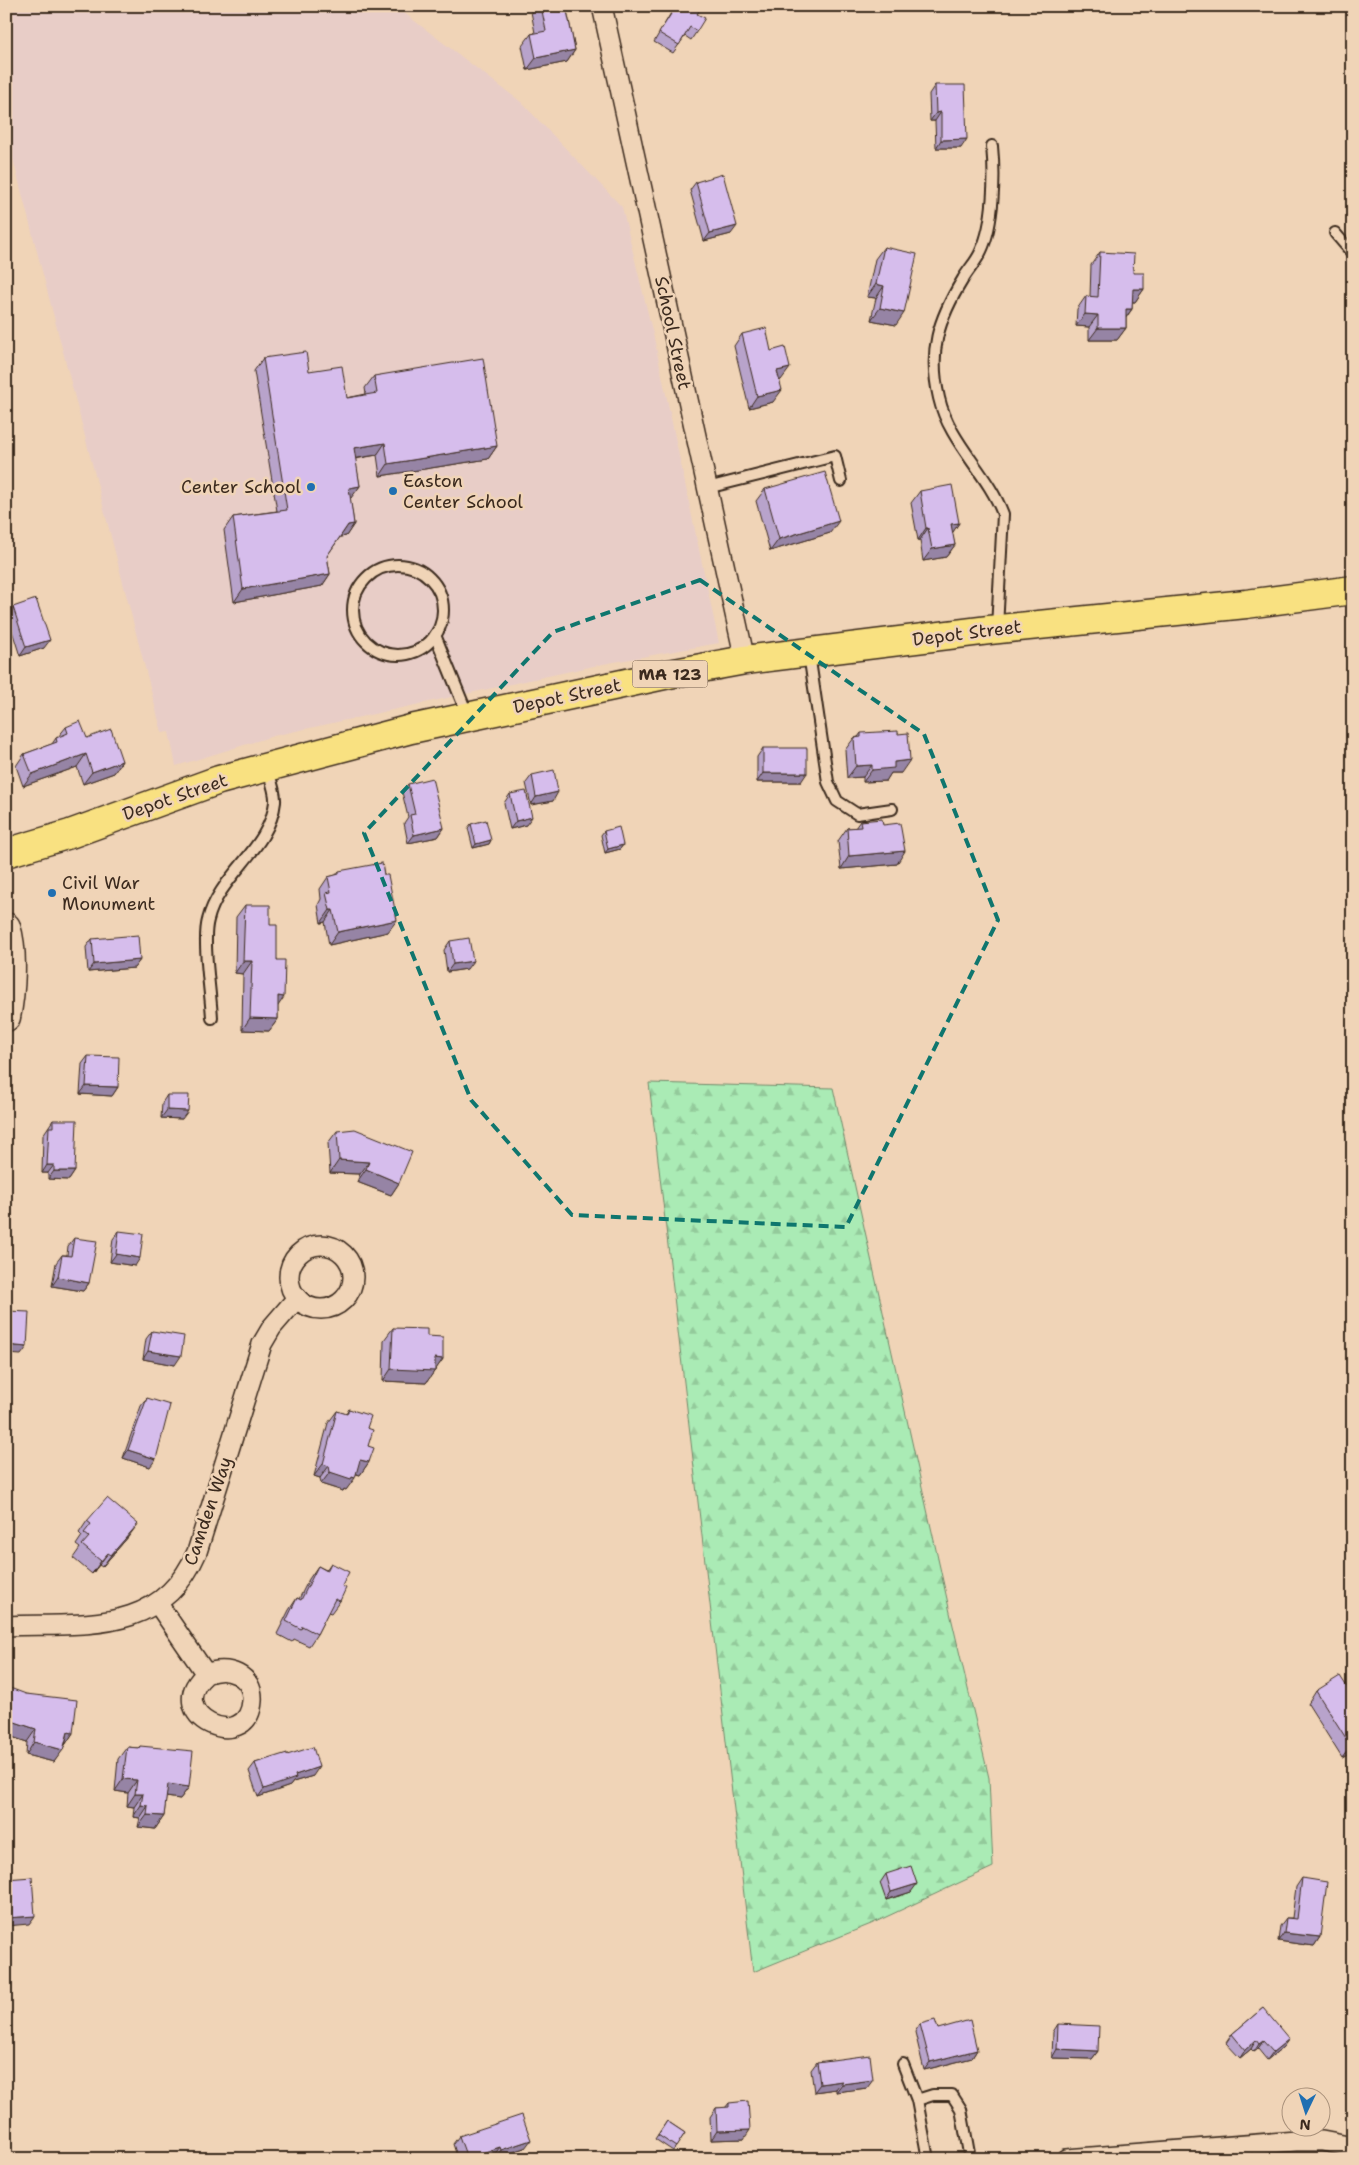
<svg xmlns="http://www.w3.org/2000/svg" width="1359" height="2165" font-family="'Shantell Sans',sans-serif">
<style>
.built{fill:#e8cdc7}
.forest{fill:url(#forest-firs);stroke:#728a6a}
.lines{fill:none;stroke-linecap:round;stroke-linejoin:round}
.lane-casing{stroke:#3b2a1e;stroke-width:14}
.street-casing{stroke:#3b2a1e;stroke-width:22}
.secondary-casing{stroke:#3b2a1e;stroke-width:31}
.highway-casing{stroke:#3b2a1e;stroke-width:31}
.lane{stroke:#f0d4b7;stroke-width:10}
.street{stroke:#f0d4b7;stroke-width:19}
.secondary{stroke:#f0d4b7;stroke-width:28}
.highway{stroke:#f9e181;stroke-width:28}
.wall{fill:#b8a3cb;stroke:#3b2a1e}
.shaded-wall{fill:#9684a5;stroke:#3b2a1e}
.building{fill:#d6bdec;stroke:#3b2a1e}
.marked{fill:none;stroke:#0f766e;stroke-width:4;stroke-dasharray:10 6;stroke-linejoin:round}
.poi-dot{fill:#1f6fb2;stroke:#f0d4b7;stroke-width:2}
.labels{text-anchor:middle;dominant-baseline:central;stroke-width:5;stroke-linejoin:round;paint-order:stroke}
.shield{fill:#f0d4b7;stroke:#715d4c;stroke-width:1}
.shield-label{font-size:16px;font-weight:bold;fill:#3b2a1e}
.street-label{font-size:18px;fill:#3b2a1e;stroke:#f0d4b7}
.poi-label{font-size:18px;fill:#3b2a1e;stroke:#f0d4b7;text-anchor:start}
</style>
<defs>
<pattern id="forest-firs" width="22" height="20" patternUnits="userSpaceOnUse" patternTransform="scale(1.25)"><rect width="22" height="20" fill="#aaebb5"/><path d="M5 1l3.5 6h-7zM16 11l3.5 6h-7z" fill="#93ca9b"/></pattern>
</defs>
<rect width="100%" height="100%" fill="#f0d4b7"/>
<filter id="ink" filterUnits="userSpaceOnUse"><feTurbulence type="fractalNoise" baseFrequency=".02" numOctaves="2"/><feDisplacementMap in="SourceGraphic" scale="10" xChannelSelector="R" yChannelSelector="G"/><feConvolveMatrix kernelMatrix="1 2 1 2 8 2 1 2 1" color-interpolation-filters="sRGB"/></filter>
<g filter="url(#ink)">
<path class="built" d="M6 6H395L521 102 622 207 654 338 719 643 603 664 273 736 176 766 169 732 162 733 6 132Z"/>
<path class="forest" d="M649 1083 833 1088 951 1617 989 1778 993 1867 871 1924 753 1972Z"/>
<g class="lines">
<g class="lane-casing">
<g id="lane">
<path d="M992 146C995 175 994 224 981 251 977 261 968 270 963 279 938 320 928 351 939 398 949 442 987 472 1003 514L997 628"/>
<path d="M1335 233 1353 254"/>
<path d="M707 488 835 456 841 481"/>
<circle cx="398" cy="610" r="45"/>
<path d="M435 635 468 716"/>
<path d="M809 654 828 782 837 801 857 814 892 809"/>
<path d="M212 1018C211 994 202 941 208 920 219 875 270 849 275 802 276 792 270 778 267 768"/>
<path d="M903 2064 917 2100 933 2095H952L961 2109 970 2159"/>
<path d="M917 2100 928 2159"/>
</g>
</g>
<g class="street-casing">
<g id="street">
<path d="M602 6 745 660"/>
<circle cx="321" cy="1277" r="32"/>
<path d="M158 1604 206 1674C159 1715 248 1756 252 1701 254 1675 227 1665 206 1674"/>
<path d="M6 1626C83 1623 161 1636 197 1552L262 1344 272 1327 297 1298"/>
<path d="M1066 2159 1296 2141H1322L1353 2147"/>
</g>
</g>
<g class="secondary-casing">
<path id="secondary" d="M6 927C14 951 11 993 6 1017"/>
</g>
<g class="highway-casing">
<path id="highway" d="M6 853 70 834 219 780 411 729 669 674 745 660 989 630 1246 604 1353 590"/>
</g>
<use href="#lane" class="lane"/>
<use href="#street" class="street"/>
<use href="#secondary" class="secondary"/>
<use href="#highway" class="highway"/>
</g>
<g class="wall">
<path d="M530 6H566L575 50 567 62 527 70 522 46 531 34 535 33Z"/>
<path d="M675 6H702L697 14V31L691 40 685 36 673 53 654 42Z"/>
<path d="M935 85 961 148H936L935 121H930L929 94Z"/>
<path d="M696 182 731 234 704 241 690 190Z"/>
<path d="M884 247 896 325 871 320 876 298 867 297 875 259Z"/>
<path d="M1100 252 1133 273 1144 289 1135 302H1132V309L1126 318V328L1117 340H1089V327L1076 326 1077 309 1086 296 1090 297 1091 265Z"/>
<path d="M742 334 771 351 781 380 779 381 773 402 749 408 734 346Z"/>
<path d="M263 358 309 371 347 398 366 394 365 388 374 376 497 446 488 459 380 476 377 455 355 459 360 486 350 498 354 524 346 536 340 537 327 556 330 574 322 586 234 602 224 530 233 517 277 511 254 371Z"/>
<path d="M765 489 830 533 770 551 756 501Z"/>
<path d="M920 491 959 523 952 533 955 545 946 557 923 561 920 540H918L911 503Z"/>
<path d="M13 607 44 648 20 656 7 615Z"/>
<path d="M66 727 87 738 122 761 114 773 83 784 77 767 23 786 16 766 24 754 52 744 56 738 58 737Z"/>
<path d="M861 733 901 773H891L886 781 863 782V777L847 778 845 750 854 738 858 737Z"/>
<path d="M763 748 801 782H757V757Z"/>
<path d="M532 775 553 801 531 805 526 783Z"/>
<path d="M408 784 444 828 438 837 408 843 404 823 408 817 402 792Z"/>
<path d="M510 794 526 825 510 829 504 803Z"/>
<path d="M860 821 883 825 897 864 841 869 838 841 847 828H855Z"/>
<path d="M471 824 491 840 489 844 473 848 468 828Z"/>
<path d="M604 831 623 845 620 849 605 853 601 835Z"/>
<path d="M339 871 388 932 329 945 325 922 321 923 318 905 321 899 320 889 328 877 336 875Z"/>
<path d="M245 905 270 925 277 960 278 1019 269 1031 242 1030 243 974 235 973 236 917Z"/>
<path d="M92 939 140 960 134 968 88 972 86 947Z"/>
<path d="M450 941 467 969 447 972 444 950Z"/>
<path d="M88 1056 118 1087 112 1096 80 1094 82 1064Z"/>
<path d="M167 1095 182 1119 161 1118 162 1103Z"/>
<path d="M53 1120 75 1171 69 1180 48 1179V1173H42L43 1135Z"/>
<path d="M337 1131 399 1183 391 1195 357 1182 360 1174 330 1173 328 1143Z"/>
<path d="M119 1231 135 1266 110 1262 113 1239Z"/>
<path d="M74 1238 89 1283 83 1291 52 1286 56 1263 62 1255H67L68 1246Z"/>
<path d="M393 1328 427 1336 443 1359 426 1383 383 1381 384 1340Z"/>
<path d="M152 1331 175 1365 143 1359 146 1339Z"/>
<path d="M147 1398 150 1467 123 1458 141 1406Z"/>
<path d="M349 1409 367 1428 369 1462 360 1475 356 1474 346 1490 344 1489 343 1491 321 1484 320 1478 314 1476 328 1423 337 1411 346 1414Z"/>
<path d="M87 1521 129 1536 102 1567 99 1565 92 1574 73 1558 80 1548 76 1545 82 1536 79 1533Z"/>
<path d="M331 1563 342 1586 340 1601 331 1613 328 1612 317 1634 309 1646 294 1639 292 1642 277 1634 289 1610 297 1598 299 1599 309 1579 318 1566 326 1570Z"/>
<path d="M10 1688 73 1733 54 1762 26 1755 27 1742 6 1735V1694Z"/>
<path d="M1316 1691 1353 1696V1752L1342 1758 1308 1704Z"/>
<path d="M140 1746 189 1787 180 1799 166 1797 164 1816 155 1829 138 1827 140 1818 133 1817 134 1807 127 1806 128 1793 115 1791 118 1759 127 1747 138 1748Z"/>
<path d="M287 1755 313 1776 293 1782 290 1786 258 1797 249 1771 255 1763Z"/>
<path d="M886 1874 911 1892 886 1900 880 1883Z"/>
<path d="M1302 1878 1320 1937 1314 1946 1278 1941 1280 1926 1286 1918H1292L1296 1887Z"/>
<path d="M1263 2008 1283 2047 1267 2060 1258 2049 1254 2052 1251 2049 1240 2058 1226 2043 1232 2034Z"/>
<path d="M920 2024 938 2029 977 2050 972 2058 924 2070 915 2032Z"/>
<path d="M1058 2024 1098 2051 1092 2059 1052 2058 1053 2032Z"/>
<path d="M817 2062 867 2088 836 2092V2089L814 2092 811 2070Z"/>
<path d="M729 2103 744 2139 711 2140 710 2117 716 2108H725Z"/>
<path d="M667 2121 685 2133 673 2151 655 2139Z"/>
<path d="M459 2136 525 2148 495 2158 494 2155 484 2159H458L453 2144Z"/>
</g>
<g class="shaded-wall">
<path d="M575 50 567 62 527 70 536 58Z"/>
<path d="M941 112 935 121H930L936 113Z"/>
<path d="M967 139 961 148H936L941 140Z"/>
<path d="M737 226 731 234 704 241 710 233Z"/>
<path d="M876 284 884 286 876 298 867 297Z"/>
<path d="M1133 289H1144L1135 302 1124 301Z"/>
<path d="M880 308 904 313 896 325 871 320Z"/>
<path d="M1126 309H1132L1123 321Z"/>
<path d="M1085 314 1098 315 1089 327 1076 326Z"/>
<path d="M1098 328H1126L1117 340H1089Z"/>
<path d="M790 368 781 380 768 384 777 371Z"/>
<path d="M782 390 773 402 749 408 757 396Z"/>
<path d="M385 443 377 455 345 460 354 448Z"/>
<path d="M497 446 488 459 380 476 388 464Z"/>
<path d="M360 486 351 498 340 500 349 488Z"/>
<path d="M839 521 830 533 770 551 779 539Z"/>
<path d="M959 523 951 535V524Z"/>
<path d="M354 524 346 536 340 537 348 525Z"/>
<path d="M926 528H928L920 540H918Z"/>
<path d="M955 545 946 557 923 561 932 549Z"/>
<path d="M330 574 322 586 234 602 243 589Z"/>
<path d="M50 640 44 648 20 656 26 647Z"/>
<path d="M86 754 77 767 23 786 32 774Z"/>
<path d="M910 760 901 773H891L886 781 863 782 872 770 894 762Z"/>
<path d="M122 761 114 773 83 784 92 772Z"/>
<path d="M872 765 863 777 847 778 856 766Z"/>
<path d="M763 773H807L801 782H757Z"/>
<path d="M558 792 553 801 531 805 536 797Z"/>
<path d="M532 817 526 825 510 829 516 821Z"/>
<path d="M444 828 438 837 408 843 414 835Z"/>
<path d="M491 840 489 844 473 848 476 844Z"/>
<path d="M623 845 620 849 605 853 608 849Z"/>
<path d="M905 851 897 864 841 869 849 856Z"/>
<path d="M330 910H333L325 922 321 923Z"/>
<path d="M397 920 388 932 329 945 338 932Z"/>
<path d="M140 960 134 968 88 972 94 964Z"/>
<path d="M243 961H252L243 974 235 973Z"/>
<path d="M473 961 467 969 447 972 453 964Z"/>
<path d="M278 996 284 997 276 1009Z"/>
<path d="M250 1018 278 1019 269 1031 242 1030Z"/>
<path d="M86 1086 118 1087 112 1096 80 1094Z"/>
<path d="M167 1110 188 1111 182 1119 161 1118Z"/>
<path d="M339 1160 369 1162 360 1174 330 1173Z"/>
<path d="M47 1165H54L48 1173H42Z"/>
<path d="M366 1169 399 1183 391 1195 357 1182Z"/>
<path d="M54 1171H75L69 1180 48 1179Z"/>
<path d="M116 1254 140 1258 135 1266 110 1262Z"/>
<path d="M58 1277 89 1283 83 1291 52 1286Z"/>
<path d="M6 1345 27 1347 21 1355 6 1354Z"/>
<path d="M148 1351 181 1356 175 1365 143 1359Z"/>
<path d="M435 1358 443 1359 426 1383 383 1381 391 1369Z"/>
<path d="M128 1450 156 1459 150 1467 123 1458Z"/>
<path d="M360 1460 369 1462 360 1475 352 1472Z"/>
<path d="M323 1464 329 1466 320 1478 314 1476Z"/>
<path d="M330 1472 355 1478 346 1490 344 1489 343 1491 321 1484Z"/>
<path d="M138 1524 129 1536 102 1567 111 1555Z"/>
<path d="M108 1553 99 1565 92 1574 101 1561Z"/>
<path d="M6 1719 36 1729 27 1742 6 1735Z"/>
<path d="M68 1732 73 1733 65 1745Z"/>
<path d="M34 1742 63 1750 54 1762 26 1755Z"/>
<path d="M1353 1745V1752L1342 1758 1351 1746Z"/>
<path d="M319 1767 313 1776 293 1782 290 1786 258 1797 264 1789 295 1775Z"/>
<path d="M123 1779 137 1780 128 1793 115 1791Z"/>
<path d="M168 1784 189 1787 180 1799 159 1796Z"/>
<path d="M135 1794H143L134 1807 127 1806Z"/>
<path d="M141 1805 148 1806 140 1818 133 1817Z"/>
<path d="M147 1815 164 1816 155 1829 138 1827Z"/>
<path d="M917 1884 911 1892 886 1900 891 1892Z"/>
<path d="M35 1916 29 1924 6 1926V1918Z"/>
<path d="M1284 1933 1320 1937 1314 1946 1278 1941Z"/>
<path d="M1289 2039 1283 2047 1267 2060 1273 2052Z"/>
<path d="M1256 2040 1251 2049 1240 2058 1245 2050Z"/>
<path d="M1263 2041 1258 2049 1254 2052 1259 2044Z"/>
<path d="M1057 2049 1098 2051 1092 2059 1052 2058Z"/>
<path d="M977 2050 972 2058 924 2070 930 2062Z"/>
<path d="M873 2080 867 2088 836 2092 842 2084Z"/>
<path d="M842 2081 836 2089 814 2092 820 2084Z"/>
<path d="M750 2130 744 2139 711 2140 717 2131Z"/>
<path d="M531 2140 525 2148 495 2158 501 2150Z"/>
<path d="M500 2147 494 2155 484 2159H466Z"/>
</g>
<g class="building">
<path d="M541 6H566L575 50 536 58 531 34 546 31Z"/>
<path d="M676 6H702L697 14 705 18 697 31 690 27 679 45 659 33Z"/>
<path d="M935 85H965L967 139 941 140V112L936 113Z"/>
<path d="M723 174 737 226 710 233 696 182Z"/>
<path d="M884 247 917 254 904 313 880 308 884 286 876 284Z"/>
<path d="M1100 252 1134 254 1133 273H1144V289H1133L1132 309H1126V328H1098V315L1085 314 1086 296 1098 297Z"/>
<path d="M766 328 771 351 785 347 790 368 777 371 782 390 757 396 742 334Z"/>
<path d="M306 352 309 371 342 366 347 398 377 393 374 376 483 358 497 446 388 464 385 443 354 448 360 486 349 488 354 524 348 525 327 556 330 574 243 589 233 517 287 510 263 358Z"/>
<path d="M825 472 839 521 779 539 765 489Z"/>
<path d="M952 485 959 523 951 524 955 545 932 549 928 528H926L920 491Z"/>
<path d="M36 599 50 640 26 647 13 607Z"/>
<path d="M80 721 87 738 111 729 122 761 92 772 86 754 32 774 24 754 57 742 56 738 68 733 66 727Z"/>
<path d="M898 731V734L908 733 910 760 894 762V768L872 770V765L856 766 854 738 861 737V733Z"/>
<rect x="763" y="748" width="44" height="25"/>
<path d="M554 770 558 792 536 797 532 775Z"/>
<path d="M432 778 444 828 414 835 410 815 415 814 408 784Z"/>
<path d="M526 791 532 817 516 821 510 794Z"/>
<path d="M882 819 883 825 900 823 905 851 849 856 847 828 861 827 860 821Z"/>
<path d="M486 820 491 840 476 844 471 824Z"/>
<path d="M619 827 623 845 608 849 604 831Z"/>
<path d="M382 863 384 875H388L397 920 338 932 333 910H330L326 893 331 892 328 877 339 874V871Z"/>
<path d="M245 905H270V925H277V960H285L284 997 278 996V1019L250 1018 252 961H243Z"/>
<path d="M138 935 140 960 94 964 92 939Z"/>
<path d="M469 938 473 961 453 964 450 941Z"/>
<path d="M88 1056 119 1057 118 1087 86 1086Z"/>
<path d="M167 1095H189L188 1111 167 1110Z"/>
<path d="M53 1120H77L75 1171H54V1165H47L49 1127H53Z"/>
<path d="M355 1129 412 1152 399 1183 366 1169 369 1162 339 1160 337 1131Z"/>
<path d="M119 1231 143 1234 140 1258 116 1254Z"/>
<path d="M74 1238 97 1241 89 1283 58 1277 62 1255 71 1256Z"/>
<path d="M7 1311 29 1312 27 1347 6 1345Z"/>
<path d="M393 1328 427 1329V1336L443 1337V1359L435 1358V1371L391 1369Z"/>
<path d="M152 1331 184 1336 181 1356 148 1351Z"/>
<path d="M147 1398 170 1405 156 1459 128 1450Z"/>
<path d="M349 1409 371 1416 367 1428 373 1430 368 1446 374 1448 369 1462 360 1460 355 1478 352 1477 351 1479 330 1472 329 1466 323 1464 337 1411 347 1414Z"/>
<path d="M107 1498 138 1524 111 1555 108 1553 101 1561 82 1545 89 1537 84 1533 91 1524 87 1521Z"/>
<path d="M331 1563 349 1572 342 1586 346 1588 340 1601 335 1599 317 1634 302 1626 301 1629 286 1621 297 1598 301 1600 318 1566 327 1571Z"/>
<path d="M1340 1676 1353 1696V1745L1351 1746 1316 1691Z"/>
<path d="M10 1688 26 1694 77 1700 73 1733 68 1732 63 1750 34 1742 36 1729 6 1719V1698Z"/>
<path d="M140 1746 193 1751 189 1787 168 1784 164 1816 147 1815 148 1806 141 1805 143 1794H135L137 1780 123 1779 127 1747 139 1748Z"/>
<path d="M313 1747 319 1767 295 1775 296 1778 264 1789 255 1763 287 1753V1755Z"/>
<path d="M911 1866 917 1884 891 1892 886 1874Z"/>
<path d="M32 1877 35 1916 6 1918V1879Z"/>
<path d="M1302 1878 1327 1882 1320 1937 1284 1933 1286 1918 1297 1919Z"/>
<path d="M1263 2008 1289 2039 1273 2052 1263 2041 1259 2044 1256 2040 1245 2050 1232 2034Z"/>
<path d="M935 2020 938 2029 970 2020 977 2050 930 2062 920 2024Z"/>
<path d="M1058 2024 1099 2026 1098 2051 1057 2049Z"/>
<path d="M870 2055 873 2080 842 2084V2081L820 2084 817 2062Z"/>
<path d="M748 2101 750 2130 717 2131 716 2108 729 2107V2103Z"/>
<path d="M522 2115 531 2140 501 2150 500 2147 467 2158 459 2136Z"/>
<path d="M667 2121 685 2133 676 2147 658 2135Z"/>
</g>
</g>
<path class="marked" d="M700 580 924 734 998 920 846 1227 572 1215 471 1100 364 833 553 632Z"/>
<g class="poi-dot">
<circle cx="311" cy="487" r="5"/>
<circle cx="393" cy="491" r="5"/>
<circle cx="52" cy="893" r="5"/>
</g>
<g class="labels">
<rect class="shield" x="632.5" y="660.5" width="75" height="27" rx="4"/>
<g class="shield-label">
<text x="670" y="674">MA 123</text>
</g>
<g class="street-label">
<text transform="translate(673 333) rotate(78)">School Street</text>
<text transform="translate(967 633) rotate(-7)">Depot Street</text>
<text transform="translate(567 696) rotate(-12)">Depot Street</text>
<text transform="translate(175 797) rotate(-19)">Depot Street</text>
<text transform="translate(208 1511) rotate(-71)">Camden Way</text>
</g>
<g class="poi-label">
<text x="403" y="481">Easton<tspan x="403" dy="21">Center School</tspan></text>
<text x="301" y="487" text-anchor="end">Center School</text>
<text x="62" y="883">Civil War<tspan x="62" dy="21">Monument</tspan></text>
</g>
</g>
<rect width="1359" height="2165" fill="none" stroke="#f0d4b7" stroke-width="25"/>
<rect x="12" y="12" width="1334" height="2140" fill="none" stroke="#3b2a1e" stroke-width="2" filter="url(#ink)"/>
<g transform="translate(1306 2112) rotate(184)"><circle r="24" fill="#f0d4b7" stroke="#a8907a"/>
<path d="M0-4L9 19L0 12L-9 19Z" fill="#1f6fb2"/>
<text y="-8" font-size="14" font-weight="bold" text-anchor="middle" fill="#3b2a1e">N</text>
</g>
</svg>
